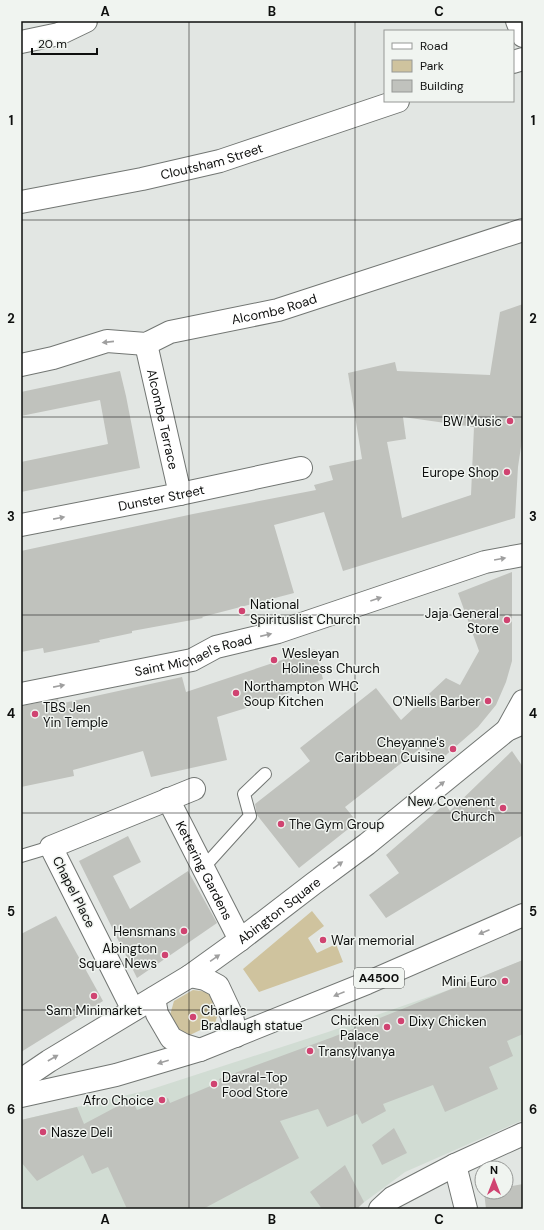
<svg xmlns="http://www.w3.org/2000/svg" width="544" height="1230" font-family="'DM Sans',sans-serif">
<style>
.built{fill:#d1dcd3}
.green{fill:#cfc39e}
.building{fill:#c0c2bd;fill-rule:evenodd}
.lines{fill:none;stroke-linecap:round;stroke-linejoin:round}
.lane-casing{stroke:#727673;stroke-width:14}
.street-casing{stroke:#727673;stroke-width:24}
.secondary-casing{stroke:#727673;stroke-width:24}
.primary-casing{stroke:#727673;stroke-width:24}
.lane{stroke:#fff;stroke-width:12}
.street{stroke:#fff;stroke-width:22}
.secondary{stroke:#fff;stroke-width:22}
.primary{stroke:#fff;stroke-width:22}
.oneway{fill:#9f9f9f}
.grid{fill:none;stroke:#0e0f0e;stroke-width:1;stroke-opacity:0.55}
.poi-dot{fill:#d04371;stroke:#f0f4f0;stroke-width:1.5}
.labels{text-anchor:middle;dominant-baseline:central;stroke-width:3;stroke-linejoin:round;paint-order:stroke}
.shield{fill:#f0f4f0;stroke:#525452;stroke-width:1}
.shield-label{font-size:12px;font-weight:bold;fill:#0e0f0e}
.street-label{font-size:13px;fill:#0e0f0e;stroke:#f0f4f0}
.poi-label{font-size:13px;fill:#0e0f0e;stroke:#f0f4f0;text-anchor:end}
.neatline{fill:none;stroke:#0e0f0e;stroke-width:1.5}
.grid-label{font-size:13px;text-anchor:middle;font-weight:bold;fill:#0e0f0e}
</style>
<rect width="100%" height="100%" fill="#e2e6e3"/>
<path class="built" d="M523 960V1120L405 1172 355 1209H21V1120L149 1090 328 1032 457 987Z"/>
<g class="green">
<path d="M312 911 324 926 308 938 317 953 336 944 343 962 259 992 243 969Z"/>
<path d="M193 990 208 992 219 1011 215 1023 190 1035 178 1029 170 1015 174 1001Z"/>
</g>
<g class="building">
<path d="M523 304V433L518 467 515 518 343 571 324 512 274 525 294 593 202 617 203 618 132 631V633L99 640 100 642 44 653 43 648 21 652V551L193 514 316 490 314 485 333 480 329 466 362 459 348 373 395 362 397 371 490 375 500 312ZM403 417 474 427 471 495 402 518 387 442 406 439Z"/>
<path d="M120 371 126 396 140 468 21 492V462L108 444 100 400 21 416V392Z"/>
<path d="M512 572V661L506 682 496 705 478 727 438 762 422 747 345 807 357 822 299 868 257 815 255 804 310 761 300 748 376 688 401 720 446 678 460 685 479 651 458 593Z"/>
<path d="M315 649 323 679 269 701 217 717 227 760 151 777 143 751 73 770 74 776 21 787V706L58 699 59 704 182 677 186 692Z"/>
<path d="M512 751 523 767V835L386 918 369 895 399 873 386 855 445 804 450 811Z"/>
<path d="M128 836 141 862 113 876 130 909 188 871 217 923 137 978 79 861Z"/>
<path d="M56 916 103 1001 21 1052V934Z"/>
<path d="M523 960V1034L507 1041 513 1056 489 1067 498 1089 445 1112 433 1085 383 1104 386 1111 362 1124 357 1114 327 1127 318 1109 280 1121 299 1158 203 1209H127L108 1167 92 1174 83 1155 37 1181 21 1162V1120L77 1107 84 1124 131 1099 137 1110 168 1098 170 1103 220 1082 219 1079 333 1037Z"/>
<path d="M394 1128 407 1153 382 1165 372 1145Z"/>
<path d="M345 1165 364 1202 357 1209H322L310 1192Z"/>
<path d="M523 1184V1209H486L484 1192H506V1187Z"/>
</g>
<g class="lines">
<g class="lane-casing">
<g id="lane">
<path d="M21 856 51 847"/>
<path d="M203 868 250 816 244 794 265 774"/>
</g>
</g>
<g class="street-casing">
<g id="street">
<path d="M517 21 523 36"/>
<path d="M21 42 59 34 86 21"/>
<path d="M513 62 523 59"/>
<path id="s1" d="M21 202 142 179 220 161 398 101"/>
<path id="s2" d="M146 344 180 494"/>
<path id="s3" d="M21 365 53 358 107 341 146 344 170 332 278 310 523 230"/>
<path id="s4" d="M21 525 180 494 301 468"/>
<path id="s5" d="M168 799 240 940"/>
<path d="M133 1010 51 847 194 789"/>
<path d="M455 1165 466 1209"/>
<path d="M380 1209 392 1198 455 1165 523 1134"/>
</g>
</g>
<g class="secondary-casing">
<g id="secondary">
<path id="s6" d="M21 694 192 660 216 647 278 632 485 562 523 555"/>
</g>
</g>
<g class="primary-casing">
<g id="primary">
<path d="M507 730 523 701"/>
<path d="M190 976 205 979 218 986 232 1016 236 1036"/>
<path d="M154 998 157 1014 171 1038 184 1045 200 1050"/>
<path id="s7" d="M21 1080 49 1061 190 976 240 940 313 884 367 844 507 730 523 723"/>
<path d="M21 1096 116 1075 200 1050 367 983 523 915"/>
</g>
</g>
<use href="#lane" class="lane"/>
<use href="#street" class="street"/>
<use href="#secondary" class="secondary"/>
<use href="#primary" class="primary"/>
</g>
<defs><path id="oneway-solid" d="M-6-.8H1V-3.2L6.5 0L1 3.2V.8H-6Z"/></defs>
<g class="oneway">
<use href="#oneway-solid" transform="translate(108 342) rotate(174)"/>
<use href="#oneway-solid" transform="translate(59 518) rotate(-11)"/>
<use href="#oneway-solid" transform="translate(500 559) rotate(-10)"/>
<use href="#oneway-solid" transform="translate(376 599) rotate(-19)"/>
<use href="#oneway-solid" transform="translate(266 635) rotate(-13)"/>
<use href="#oneway-solid" transform="translate(59 686) rotate(-11)"/>
<use href="#oneway-solid" transform="translate(440 785) rotate(-39)"/>
<use href="#oneway-solid" transform="translate(338 865) rotate(-36)"/>
<use href="#oneway-solid" transform="translate(484 932) rotate(157)"/>
<use href="#oneway-solid" transform="translate(215 958) rotate(-35)"/>
<use href="#oneway-solid" transform="translate(339 994) rotate(158)"/>
<use href="#oneway-solid" transform="translate(53 1058) rotate(-30)"/>
<use href="#oneway-solid" transform="translate(163 1062) rotate(163)"/>
</g>
<path class="grid" d="M189 21V1209M355 21V1209M21 220H523M21 417H523M21 615H523M21 813H523M21 1010H523"/>
<g class="poi-dot">
<circle cx="510" cy="421" r="4"/>
<circle cx="507" cy="472" r="4"/>
<circle cx="242" cy="611" r="4"/>
<circle cx="507" cy="620" r="4"/>
<circle cx="274" cy="660" r="4"/>
<circle cx="236" cy="693" r="4"/>
<circle cx="488" cy="701" r="4"/>
<circle cx="35" cy="714" r="4"/>
<circle cx="453" cy="749" r="4"/>
<circle cx="503" cy="808" r="4"/>
<circle cx="281" cy="824" r="4"/>
<circle cx="184" cy="931" r="4"/>
<circle cx="323" cy="940" r="4"/>
<circle cx="165" cy="955" r="4"/>
<circle cx="505" cy="981" r="4"/>
<circle cx="94" cy="996" r="4"/>
<circle cx="193" cy="1017" r="4"/>
<circle cx="401" cy="1021" r="4"/>
<circle cx="387" cy="1027" r="4"/>
<circle cx="310" cy="1051" r="4"/>
<circle cx="214" cy="1084" r="4"/>
<circle cx="162" cy="1100" r="4"/>
<circle cx="43" cy="1132" r="4"/>
</g>
<g class="labels">
<rect class="shield" x="354" y="968" width="50" height="20" rx="3"/>
<g class="shield-label">
<text x="379" y="978">A4500</text>
</g>
<g class="street-label">
<text stroke="none"><textPath href="#s1" startOffset="195">Cloutsham Street</textPath></text>
<text stroke="none"><textPath href="#s3" startOffset="262">Alcombe Road</textPath></text>
<text stroke="none"><textPath href="#s2" startOffset="77">Alcombe Terrace</textPath></text>
<text stroke="none"><textPath href="#s4" startOffset="143">Dunster Street</textPath></text>
<text stroke="none"><textPath href="#s6" startOffset="177">Saint Michael's Road</textPath></text>
<text stroke="none"><textPath href="#s5" startOffset="80">Kettering Gardens</textPath></text>
<text transform="translate(74 892) rotate(63)">Chapel Place</text>
<text stroke="none"><textPath href="#s7" startOffset="309">Abington Square</textPath></text>
</g>
<g class="poi-label">
<text x="502" y="421">BW Music</text>
<text x="499" y="472">Europe Shop</text>
<text x="250" y="604" text-anchor="start">National<tspan x="250" dy="15">Spirituslist Church</tspan></text>
<text x="499" y="613">Jaja General<tspan x="499" dy="15">Store</tspan></text>
<text x="282" y="653" text-anchor="start">Wesleyan<tspan x="282" dy="15">Holiness Church</tspan></text>
<text x="244" y="686" text-anchor="start">Northampton WHC<tspan x="244" dy="15">Soup Kitchen</tspan></text>
<text x="480" y="701">O'Niells Barber</text>
<text x="43" y="707" text-anchor="start">TBS Jen<tspan x="43" dy="15">Yin Temple</tspan></text>
<text x="445" y="742">Cheyanne's<tspan x="445" dy="15">Caribbean Cuisine</tspan></text>
<text x="495" y="801">New Covenent<tspan x="495" dy="15">Church</tspan></text>
<text x="289" y="824" text-anchor="start">The Gym Group</text>
<text x="176" y="931">Hensmans</text>
<text x="331" y="940" text-anchor="start">War memorial</text>
<text x="157" y="948">Abington<tspan x="157" dy="15">Square News</tspan></text>
<text x="497" y="981">Mini Euro</text>
<text x="94" y="1010" text-anchor="middle">Sam Minimarket</text>
<text x="201" y="1010" text-anchor="start">Charles<tspan x="201" dy="15">Bradlaugh statue</tspan></text>
<text x="379" y="1020">Chicken<tspan x="379" dy="15">Palace</tspan></text>
<text x="409" y="1021" text-anchor="start">Dixy Chicken</text>
<text x="318" y="1051" text-anchor="start">Transylvanya</text>
<text x="222" y="1077" text-anchor="start">Davral-Top<tspan x="222" dy="15">Food Store</tspan></text>
<text x="154" y="1100">Afro Choice</text>
<text x="51" y="1132" text-anchor="start">Nasze Deli</text>
</g>
</g>
<rect width="544" height="1230" fill="none" stroke="#f0f4f0" stroke-width="44"/>
<rect x="384" y="30" width="130" height="72" fill="#f0f4f0" stroke="#969896"/>
<rect x="392" y="43" width="20" height="6" fill="#ffffff" stroke="#969896"/>
<text x="420" y="50" font-size="12" fill="#0e0f0e">Road</text>
<rect x="392" y="60" width="20" height="12" fill="#cfc39e" stroke="#969896"/>
<text x="420" y="70" font-size="12" fill="#0e0f0e">Park</text>
<rect x="392" y="80" width="20" height="12" fill="#c0c2bd" stroke="#969896"/>
<text x="420" y="90" font-size="12" fill="#0e0f0e">Building</text>
<g transform="translate(494 1180)"><circle r="19" fill="#f0f4f0" stroke="#969896"/>
<path d="M0-3L7 15L0 10L-7 15Z" fill="#d04371"/>
<text y="-6" font-size="11" font-weight="bold" text-anchor="middle" fill="#0e0f0e">N</text>
</g>
<path d="M32 48v6h65v-6" fill="none" stroke="#0e0f0e" stroke-width="2"/>
<text x="38" y="48" font-size="12" fill="#0e0f0e" stroke="#f0f4f0" stroke-width="3" paint-order="stroke">20 m</text>
<rect x="22" y="22" width="500" height="1186" class="neatline"/>
<g class="grid-label">
<text x="105" y="16">A</text>
<text x="272" y="16">B</text>
<text x="439" y="16">C</text>
<text x="11" y="125">1</text>
<text x="533" y="125">1</text>
<text x="11" y="323">2</text>
<text x="533" y="323">2</text>
<text x="11" y="521">3</text>
<text x="533" y="521">3</text>
<text x="11" y="718">4</text>
<text x="533" y="718">4</text>
<text x="11" y="916">5</text>
<text x="533" y="916">5</text>
<text x="11" y="1114">6</text>
<text x="533" y="1114">6</text>
<text x="105" y="1224">A</text>
<text x="272" y="1224">B</text>
<text x="439" y="1224">C</text>
</g>
</svg>
